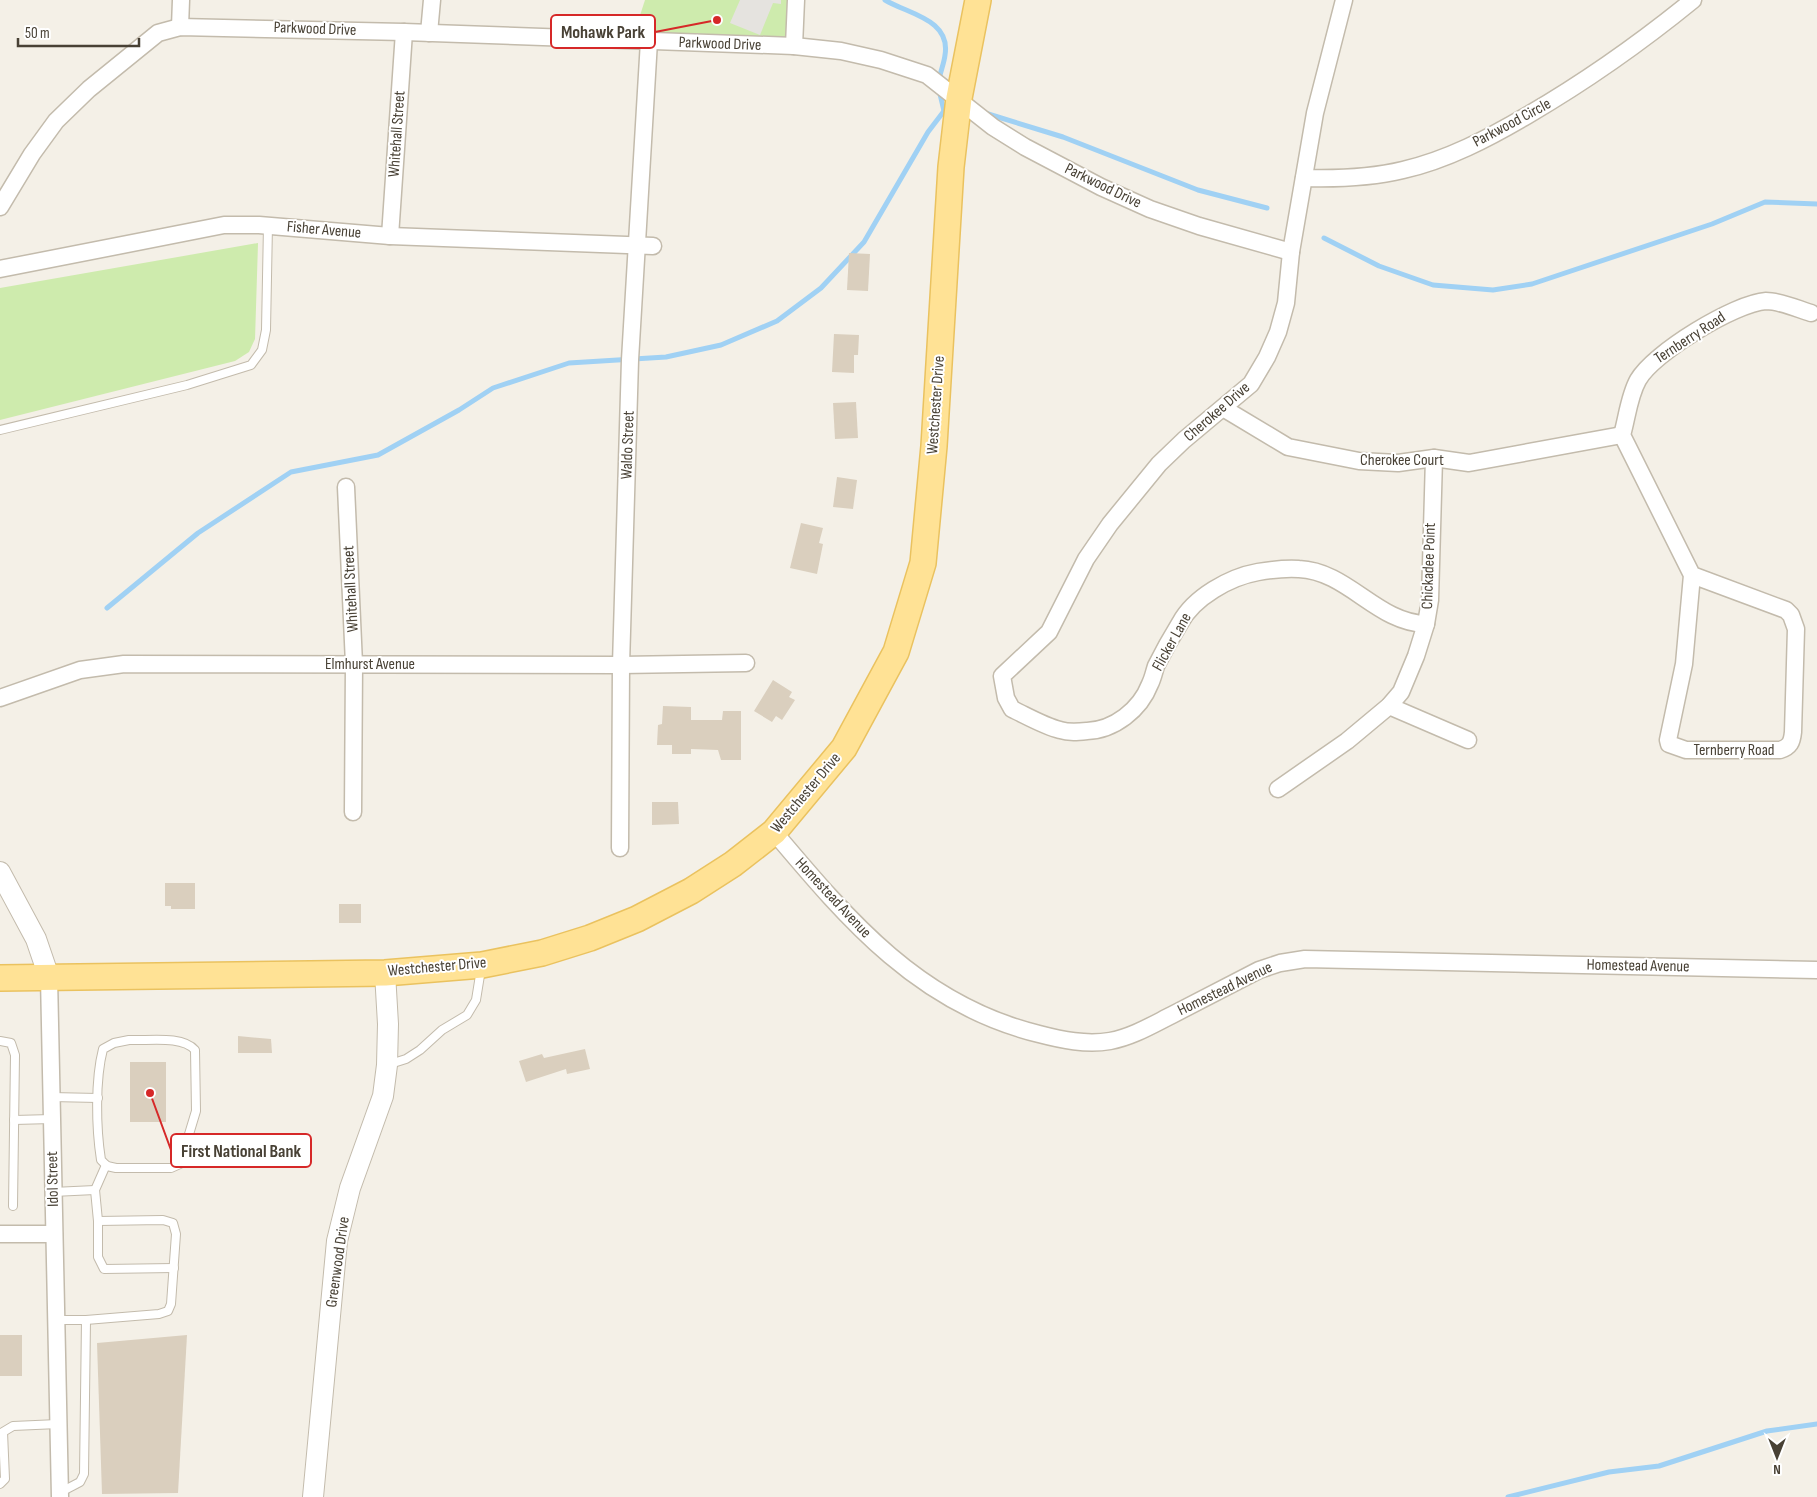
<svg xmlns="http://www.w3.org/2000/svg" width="1817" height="1497" font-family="'Sofia Sans Condensed',sans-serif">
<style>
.green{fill:#ceebad}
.parking{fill:#e5e3df}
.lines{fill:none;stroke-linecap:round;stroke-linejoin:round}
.stream{stroke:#a0d1f4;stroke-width:5}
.building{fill:#dacfbe}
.service-casing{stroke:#c3bbac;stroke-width:10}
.minor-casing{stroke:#c3bbac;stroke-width:19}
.tertiary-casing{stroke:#c3bbac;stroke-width:22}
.primary-casing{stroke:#eac25f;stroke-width:28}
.service{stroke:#fff;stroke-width:8}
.minor{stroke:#fff;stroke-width:16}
.tertiary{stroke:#fff;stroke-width:20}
.primary{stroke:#ffe295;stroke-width:25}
.labels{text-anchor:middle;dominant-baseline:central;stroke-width:4;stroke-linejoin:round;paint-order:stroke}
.street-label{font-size:16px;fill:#484135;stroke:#fff}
.leader{fill:none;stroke:#d62828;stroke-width:2}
.callout-dot{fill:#d62828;stroke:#fff;stroke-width:2}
.callout{fill:#fff;stroke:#d62828;stroke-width:2}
.callout-label{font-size:18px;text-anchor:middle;font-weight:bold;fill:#484135}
</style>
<rect width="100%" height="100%" fill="#f4f0e7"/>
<g class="green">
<path d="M645 0H796L794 46 632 40Z"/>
<path d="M258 243 255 339 249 352 235 361 0 420V288Z"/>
</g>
<path class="parking" d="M740 0H781V4L773 3 760 35 730 23Z"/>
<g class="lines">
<g class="stream">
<path d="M885 0C908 14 951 19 945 55 944 64 940 72 939 81"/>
<path d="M939 90 944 111"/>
<path d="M985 113 1063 137 1198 190 1267 208"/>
<path d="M1324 238 1379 266 1433 285 1493 290 1532 284 1712 224 1765 202 1817 204"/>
<path d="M107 608 198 533 291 472 378 455 459 410 493 388 569 363 666 357 721 345 777 321 821 288 864 242 928 132 944 111"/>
<path d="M1508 1497 1609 1472 1659 1466 1767 1431 1817 1424"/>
</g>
</g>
<g class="building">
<path d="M849 253 870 254 868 291 847 290Z"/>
<path d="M834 334 859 335 858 355H854V373L832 372Z"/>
<path d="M856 402 858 438 835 439 833 403Z"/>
<path d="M837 477 857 480 853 509 833 507Z"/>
<path d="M801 523 823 528 819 543 823 544 817 574 790 568Z"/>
<path d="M773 680 792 692 789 697 795 700 782 720 776 716 772 722 754 711Z"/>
<path d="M663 706 691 707V720H722L723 711H741V760H721L718 750 691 749V754H672V745H657L658 725 662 724Z"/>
<path d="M652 802H678L679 824 652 825Z"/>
<path d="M165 883H195V909H171V906H165Z"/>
<rect x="339" y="904" width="22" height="19"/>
<path d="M238 1036 271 1039 272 1053H238Z"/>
<path d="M585 1049 590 1069 567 1074 566 1069 526 1082 519 1061 542 1054 544 1058Z"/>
<rect x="130" y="1062" width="36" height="60"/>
<rect x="0" y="1335" width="22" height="41"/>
<path d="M187 1335 178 1493 102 1494 97 1343Z"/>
</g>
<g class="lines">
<g class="service-casing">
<g id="service">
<path d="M0 430 187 385 251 365 262 350 266 330 268 225"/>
<path d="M129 1040C148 1041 182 1035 195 1050L196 1111 180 1164 171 1168H116L107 1166 101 1160C96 1128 95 1080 103 1049L114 1043Z"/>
<path d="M0 1041 11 1043 15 1055 13 1206"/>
<path d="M387 1065 406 1059 420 1050 442 1030 467 1015 476 1000 481 969"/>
<path d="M51 1097 98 1098"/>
<path d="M14 1120 52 1119"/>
<path d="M53 1192 95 1190"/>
<path d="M98 1221V1257L104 1269 174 1268"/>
<path d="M56 1320H86L159 1314 168 1311 171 1304 176 1234 173 1223 163 1220 98 1221 95 1190 106 1165"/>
<path d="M0 1484 5 1479 3 1432 13 1426 58 1424"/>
<path d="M59 1493 80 1482 84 1474 86 1320"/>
</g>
</g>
<g class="minor-casing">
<g id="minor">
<path d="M1344 0 1315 113 1291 252 1286 303 1278 332 1267 357 1251 384 1184 440 1159 464 1110 524 1086 559 1049 632 1002 676 1006 698 1012 709C1027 716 1044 726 1060 730 1069 733 1078 732 1087 731 1114 730 1140 710 1150 684 1153 678 1154 672 1156 666 1163 652 1172 636 1180 623 1194 597 1230 577 1258 572 1270 570 1286 568 1299 569 1348 571 1377 623 1426 624"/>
<path d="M180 27 181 0"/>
<path d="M429 33 432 0"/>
<path d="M794 46 796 0"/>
<path d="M1304 178C1338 179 1370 178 1403 170 1447 160 1489 138 1528 115 1588 80 1639 44 1693 0"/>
<path d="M0 207 32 154 56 121 89 89 158 33 180 27 404 32 794 46 841 51 881 60 927 75 993 127 1025 147 1101 187 1150 209 1199 226 1291 252"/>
<path d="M390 236 404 32"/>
<path d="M0 269 224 225H259L390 236 653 246"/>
<path d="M1223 408 1288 447 1359 461 1398 463 1434 458 1469 463 1622 435"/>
<path d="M346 487 354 664 353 812"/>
<path d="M1692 575 1786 610 1791 615 1796 629 1793 732C1792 742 1790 747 1780 750H1686L1669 744 1668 740 1684 664 1692 575 1622 435C1627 418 1629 396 1638 380 1653 353 1735 303 1766 301 1780 301 1798 309 1811 313"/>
<path d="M0 698 80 670 124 664 621 665 746 663"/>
<path d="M1389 706 1468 740"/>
<path d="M1278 789 1347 741 1389 706 1401 692 1416 656 1426 624 1430 600 1434 458"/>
<path d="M774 832C849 921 920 1005 1039 1034 1062 1040 1086 1045 1110 1041 1132 1037 1152 1025 1172 1015 1201 1000 1230 985 1259 970L1280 963 1305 959 1817 970"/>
<path d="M620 848 621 665 630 360 649 41"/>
<path d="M49 977 60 1497"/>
<path d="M0 1234H54"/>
</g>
</g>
<g class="tertiary-casing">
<g id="tertiary">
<path d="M0 872 36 939 49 977"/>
<path d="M313 1497 337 1241 350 1188 383 1096 387 1065 388 1024 385 973"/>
</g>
</g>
<g class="primary-casing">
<path id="primary" d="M0 978 385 973 482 965 542 953 590 938 637 919 691 891 733 864 774 832 844 748 896 652 923 563 934 446 951 167 959 98 978 0"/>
</g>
<use href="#service" class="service"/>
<use href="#minor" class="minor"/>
<use href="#tertiary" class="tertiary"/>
<use href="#primary" class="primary"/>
</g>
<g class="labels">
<g class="street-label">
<text transform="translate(315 29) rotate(2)">Parkwood Drive</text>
<text transform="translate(720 44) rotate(2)">Parkwood Drive</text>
<text transform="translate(1512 123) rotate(-28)">Parkwood Circle</text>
<text transform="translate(397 134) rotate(-86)">Whitehall Street</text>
<text transform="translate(1103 186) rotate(26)">Parkwood Drive</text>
<text transform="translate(324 230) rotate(5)">Fisher Avenue</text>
<text transform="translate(1690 338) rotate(-33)">Ternberry Road</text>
<text transform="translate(936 405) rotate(-86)">Westchester Drive</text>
<text transform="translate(1217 412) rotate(-41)">Cherokee Drive</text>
<text transform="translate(628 445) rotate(-88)">Waldo Street</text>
<text x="1402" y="460">Cherokee Court</text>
<text transform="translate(1429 566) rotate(-88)">Chickadee Point</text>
<text transform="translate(351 589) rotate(-93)">Whitehall Street</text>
<text transform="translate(1172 642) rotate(-61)">Flicker Lane</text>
<text x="370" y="664">Elmhurst Avenue</text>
<text x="1734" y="750">Ternberry Road</text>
<text transform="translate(806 793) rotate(-50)">Westchester Drive</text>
<text transform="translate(833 898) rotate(47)">Homestead Avenue</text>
<text transform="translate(1638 966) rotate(1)">Homestead Avenue</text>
<text transform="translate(437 967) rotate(-5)">Westchester Drive</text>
<text transform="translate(1225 989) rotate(-26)">Homestead Avenue</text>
<text transform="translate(53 1179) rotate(-91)">Idol Street</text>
<text transform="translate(338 1262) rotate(-82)">Greenwood Drive</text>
</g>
</g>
<path class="leader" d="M717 20L655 32M150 1093L171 1150"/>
<g class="callout-dot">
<circle cx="717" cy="20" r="5"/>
<circle cx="150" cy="1093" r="5"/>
</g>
<g class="callout">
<rect x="551" y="15" width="104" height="33" rx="5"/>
<rect x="171" y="1134" width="140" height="33" rx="5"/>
</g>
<g class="callout-label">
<text x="603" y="38">Mohawk Park</text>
<text x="241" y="1157">First National Bank</text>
</g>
<g transform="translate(1777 1457) rotate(180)" stroke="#ffffff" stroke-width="4" paint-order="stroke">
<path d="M0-4L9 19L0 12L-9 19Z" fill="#484135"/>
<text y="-8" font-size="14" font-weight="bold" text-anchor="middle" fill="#484135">N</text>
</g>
<path d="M18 38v8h121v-8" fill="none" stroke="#484135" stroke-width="2.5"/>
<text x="25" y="38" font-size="15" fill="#484135" stroke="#ffffff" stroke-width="4" paint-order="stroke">50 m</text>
</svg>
